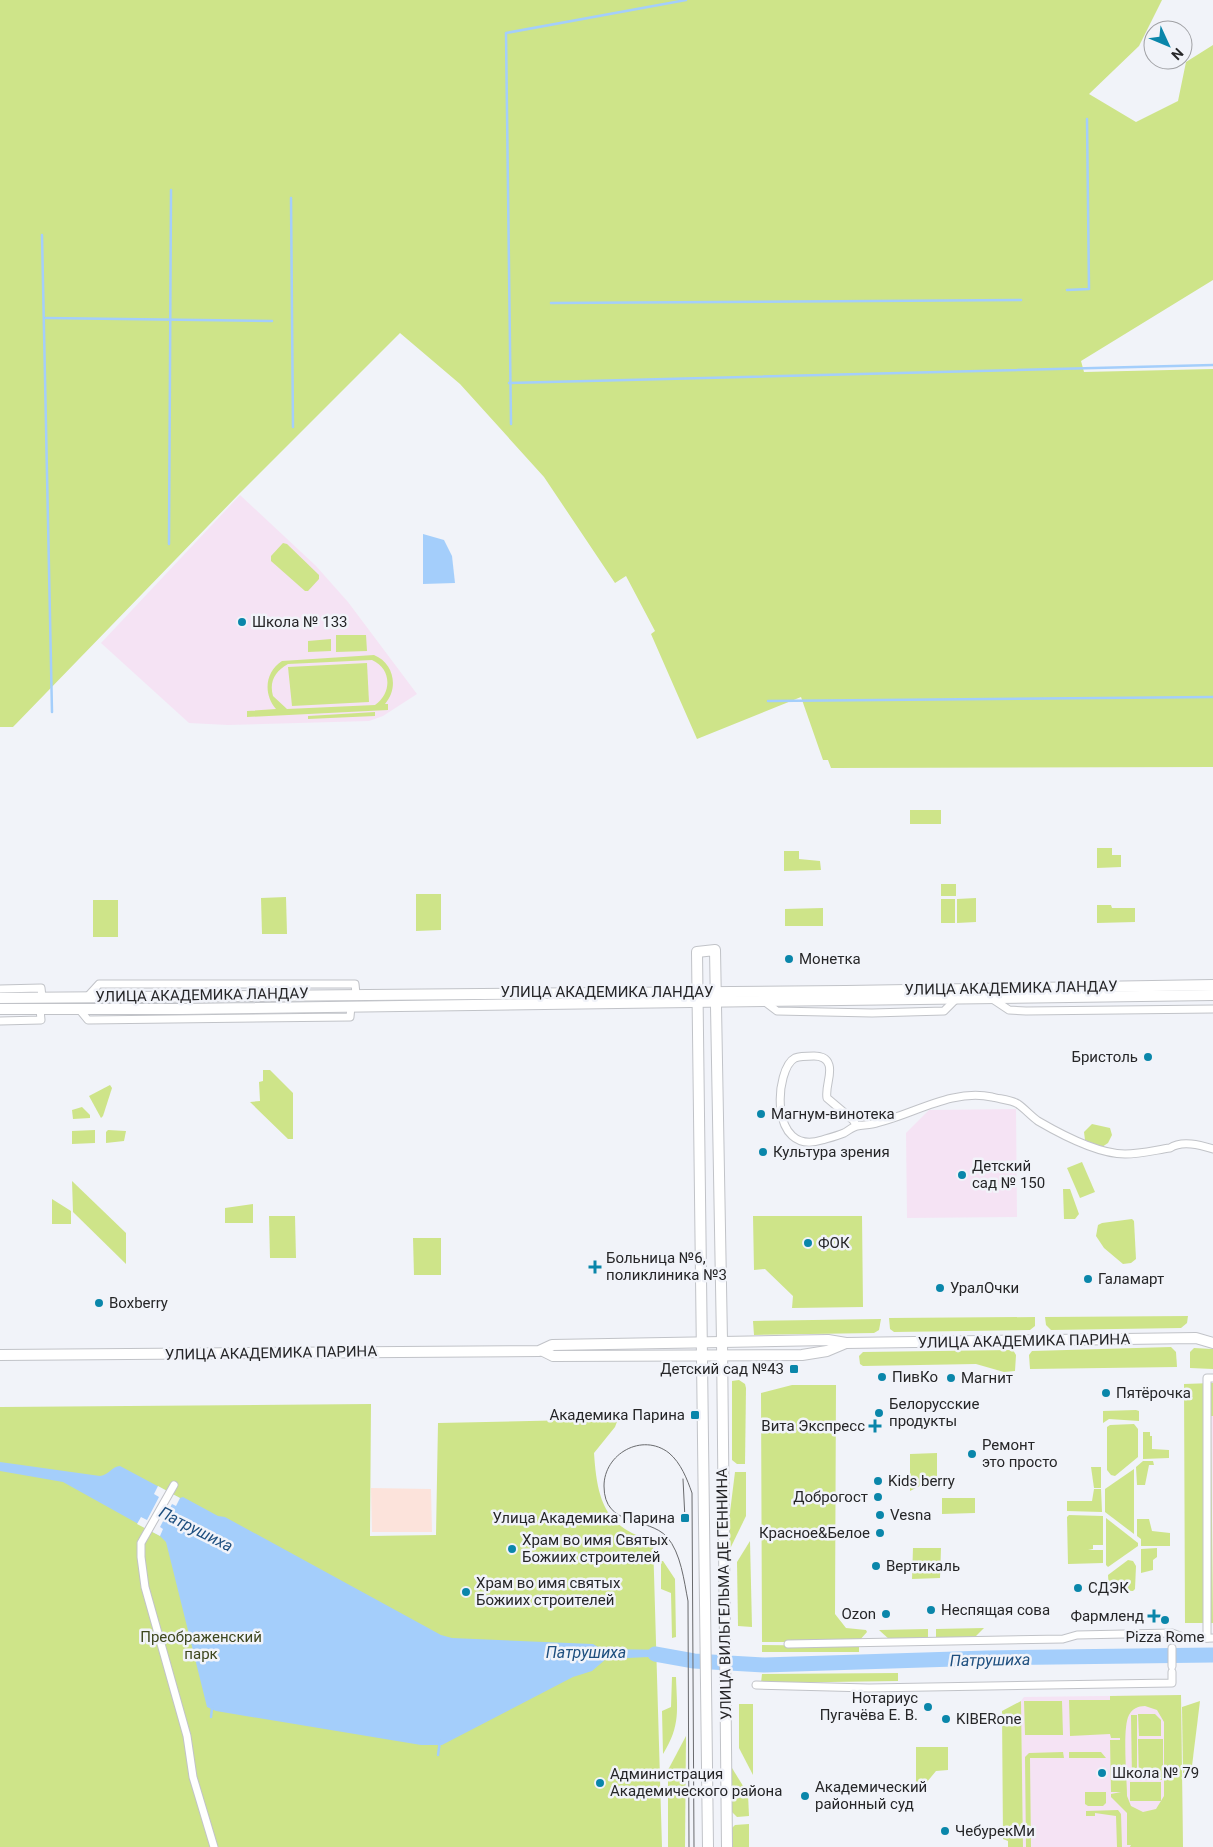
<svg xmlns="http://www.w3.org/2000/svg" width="1213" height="1847" font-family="Roboto,sans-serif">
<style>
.industrial{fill:#fce3db}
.education{fill:#f5e3f4}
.green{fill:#cee489;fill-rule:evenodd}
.water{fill:#a4cefb}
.pier{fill:#f1f3f9}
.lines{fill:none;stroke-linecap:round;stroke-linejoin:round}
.stream{stroke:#a4cefb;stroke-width:2.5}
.river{stroke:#a4cefb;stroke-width:15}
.street-casing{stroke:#c1c3c8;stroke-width:9}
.secondary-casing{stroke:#c1c3c8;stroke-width:12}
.street{stroke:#fff;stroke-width:7}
.secondary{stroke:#fff;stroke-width:10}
.tram{stroke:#696a6d;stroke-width:1}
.poi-dot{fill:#0a86aa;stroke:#f1f3f9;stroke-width:2}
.labels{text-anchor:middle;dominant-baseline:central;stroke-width:5;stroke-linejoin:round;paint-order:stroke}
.poi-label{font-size:15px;fill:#262628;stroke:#f1f3f9;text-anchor:start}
.street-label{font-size:15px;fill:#262628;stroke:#f1f3f9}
.park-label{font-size:15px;fill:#3d461d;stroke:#f1f3f9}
.water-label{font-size:16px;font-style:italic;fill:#1e4f7f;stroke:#f1f3f9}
</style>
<rect width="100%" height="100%" fill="#f1f3f9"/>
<path class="industrial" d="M371 1488 431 1489 432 1532H372Z"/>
<g class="education">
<path d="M240 495 316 566 348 602 417 694 383 716 369 721 228 725 189 723 101 643Z"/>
<path d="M1016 1109 1017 1217 907 1218 906 1133 929 1110Z"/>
<path d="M1211 1416H1213V1564L1212 1498Z"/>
<path d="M1181 1695 1183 1847H1023L1021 1701 1024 1697Z"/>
</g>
<g class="green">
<path d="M0 0H1162L1139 46 1089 94 1136 122 1178 101 1186 62 1213 45V280L1081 361 1084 372 1213 369V767L831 768 828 760H823L801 697 697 739 651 634 655 631 626 576 615 583 544 477 460 384 400 333 240 493 13 727H0Z"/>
<path d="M283 543 287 544 319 575V579L308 591H305L271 561V556Z"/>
<path d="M336 635H366L367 651 336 652Z"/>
<path d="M331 639V651L308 652V641Z"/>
<path d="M374 655C394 663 399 688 385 704H388V710L247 717V711L276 709C263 694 265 672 282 661ZM372 660C392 669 392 693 375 705L287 709 273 696C269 682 275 671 288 664Z"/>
<path d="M367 663 369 702 292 706 288 667Z"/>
<path d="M375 712V716L308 719V716Z"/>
<rect x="910" y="810" width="31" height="14"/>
<path d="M1097 848H1112V855H1121V867L1097 868Z"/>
<path d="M784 851H799V859L820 861 821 870 784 871Z"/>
<rect x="941" y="884" width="15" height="12"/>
<path d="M416 894H441V930L416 931Z"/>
<path d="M286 897 287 934H262L261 898Z"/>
<path d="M976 898V922L957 923V899Z"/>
<rect x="941" y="899" width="14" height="24"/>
<rect x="93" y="900" width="25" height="37"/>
<path d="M1097 905H1111L1112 908H1135V922L1097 923Z"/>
<path d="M823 908V926H785V909Z"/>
<path d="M263 1070H270L293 1093V1139H288L250 1102 260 1101 259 1082 263 1081Z"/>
<path d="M110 1085 112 1088 103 1116 101 1118 89 1096Z"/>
<path d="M82 1107 90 1115V1118L73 1119 72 1110Z"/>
<path d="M1092 1124 1110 1128 1112 1135 1108 1143 1102 1147 1085 1140 1084 1132Z"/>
<path d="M95 1130V1143L72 1144V1131Z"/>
<path d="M108 1130 126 1131 124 1141 106 1143V1132Z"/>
<path d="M1082 1162 1095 1192 1080 1198 1067 1168Z"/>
<path d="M72 1181 126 1233V1264L73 1212Z"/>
<path d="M1063 1189H1070L1079 1214 1075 1219H1064Z"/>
<path d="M52 1199 71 1211V1224H52Z"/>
<path d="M253 1204V1223H225V1208Z"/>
<path d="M269 1216H295L296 1258H270Z"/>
<path d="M753 1216H862L863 1307 792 1308 793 1296 765 1269 754 1270Z"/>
<path d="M1132 1219 1134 1221 1136 1259 1131 1263 1123 1264 1104 1248 1096 1236 1098 1225 1102 1223Z"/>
<path d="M413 1238H441V1275H414Z"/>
<path d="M1188 1316 1187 1323 1181 1328 1051 1330 1046 1325 1045 1317Z"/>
<path d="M1035 1317V1326L1030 1330 894 1332 890 1329 889 1318Z"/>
<path d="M881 1319 879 1330 874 1333 754 1335 753 1321Z"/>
<path d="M1171 1347 1176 1352 1177 1367 1030 1369 1029 1355 1032 1351Z"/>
<path d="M1194 1348 1213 1349V1369L1190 1368V1352Z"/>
<path d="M1013 1350 1016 1355 1015 1371 1004 1372 976 1364 863 1366 860 1364 859 1356 863 1352Z"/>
<path d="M739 1380 745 1384 746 1388 745 1464H737L732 1460V1381Z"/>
<path d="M1213 1383V1416H1211L1213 1623H1185L1184 1384Z"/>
<path d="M792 1385H836L835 1614 846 1628 866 1630 867 1632 858 1642H762L761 1393Z"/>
<path d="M371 1404 370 1536 436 1535 438 1423 618 1419 615 1427 594 1453C597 1496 603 1529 653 1540L662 1847H0V1407Z"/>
<path d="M1136 1410 1139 1411V1421L1109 1419 1103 1423V1411Z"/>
<path d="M1134 1424 1138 1429V1457L1115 1476 1111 1475 1107 1470V1427L1110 1425Z"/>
<path d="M1143 1432H1150V1436H1152V1449L1169 1450V1458L1143 1459Z"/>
<path d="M937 1453V1477L910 1491V1454Z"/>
<path d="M1143 1461H1153L1154 1465H1149L1145 1485H1137L1136 1467Z"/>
<path d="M1091 1467H1101V1488H1094Z"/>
<path d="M1134 1469V1534L1105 1512V1489Z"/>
<path d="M735 1472H746V1516L729 1551V1520Z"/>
<path d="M1094 1489H1101L1102 1512 1067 1511V1501H1092Z"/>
<path d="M942 1498H975V1513L942 1514Z"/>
<path d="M1069 1515 1103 1516V1545H1093V1549L1088 1550H1103V1563L1068 1564 1067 1517Z"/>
<path d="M1106 1518 1138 1543V1546L1108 1567 1106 1565Z"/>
<path d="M1137 1519H1149L1152 1531 1170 1533V1546H1141V1539L1137 1536Z"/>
<path d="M750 1541 752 1627 738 1626 737 1562Z"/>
<path d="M913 1548H941L940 1578 912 1579Z"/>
<path d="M1157 1548V1557L1153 1560V1570L1141 1573V1549Z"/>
<path d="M1128 1560 1133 1561 1136 1566 1135 1589 1133 1591 1109 1590 1108 1575Z"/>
<path d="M661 1561H663L675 1579 676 1637 672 1638 671 1593 661 1589Z"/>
<path d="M984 1628 973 1639H936V1629Z"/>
<path d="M928 1629V1639L890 1640 879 1630Z"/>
<path d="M762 1645 859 1646V1652H762Z"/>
<path d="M898 1673V1681L761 1683 762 1674Z"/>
<path d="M672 1677H676C677 1710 681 1725 663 1754L662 1711 671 1707Z"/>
<path d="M1181 1695 1183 1847H1130L1131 1845H1127V1813L1111 1797V1794L1121 1792H1111L1110 1740H1120V1738H1111L1110 1734 1070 1736 1069 1700H1110V1696ZM1145 1706 1157 1710 1164 1722V1796L1156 1809 1143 1812 1131 1806 1127 1796C1127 1780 1122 1727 1129 1715 1132 1709 1138 1706 1145 1706Z"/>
<path d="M1021 1701 1023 1847H1008V1841L1003 1839 1002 1711Z"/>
<path d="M1024 1701H1062L1063 1735H1025Z"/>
<path d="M1200 1701 1191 1774 1183 1773 1182 1707Z"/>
<path d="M739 1704H753V1775L739 1748Z"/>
<path d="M1138 1714H1155L1161 1720V1736H1139Z"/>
<path d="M1131 1715H1137V1780H1132Z"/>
<path d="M686 1736 685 1847H668V1770Z"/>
<path d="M1138 1739H1163V1780H1139Z"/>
<path d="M916 1747H948V1770L936 1771 922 1788H916Z"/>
<path d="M1063 1752 1064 1758H1030L1031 1847H1026L1025 1757 1029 1753Z"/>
<path d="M1069 1752H1101L1106 1758H1069Z"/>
<path d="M732 1768 748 1794 749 1816 737 1817 732 1812Z"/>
<rect x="1130" y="1782" width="31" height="19"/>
<path d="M1085 1792H1106V1803L1103 1806H1088L1085 1804Z"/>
<path d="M1118 1810 1121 1814 1122 1847H1117L1116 1816 1095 1813V1816H1086V1811Z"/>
<path d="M749 1824V1847H732L731 1829 735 1825Z"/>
</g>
<g class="water">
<path d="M423 534 444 540 452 556 455 583 423 584Z"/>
<path d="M0 1462 100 1476C109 1475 112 1466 120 1466L180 1498 183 1497 218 1516 225 1517 441 1635 452 1638 593 1644 602 1649 675 1650V1662L649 1657 606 1659 592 1671 573 1677 442 1745H421L216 1711 207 1707 166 1542 160 1536 63 1482 0 1471Z"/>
</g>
<path class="pier" d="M158 1486 180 1498 176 1506 172 1504 160 1527 163 1529 160 1536 137 1524 141 1517 147 1520 159 1497 154 1494Z"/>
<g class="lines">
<g class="stream">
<path d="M291 198 293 427"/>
<path d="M42 235 52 712"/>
<path d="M1067 290 1089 289 1087 119"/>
<path d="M551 303 1021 300"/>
<path d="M46 318 272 321"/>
<path d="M509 383 1213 365"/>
<path d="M511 424 506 33 686 0"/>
<path d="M169 544 171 190"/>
<path d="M768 701 1213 697"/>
<path d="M211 1717 212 1708"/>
<path d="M438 1755 440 1741"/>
</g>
<path class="river" d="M655 1654 694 1661 764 1665 987 1658 1213 1655"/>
<g class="street-casing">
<g id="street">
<path d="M0 989 41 988 42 997"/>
<path d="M88 996 99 984H355L356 994"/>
<path d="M991 998 1009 1010 1026 1011 1213 1009"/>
<path d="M764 1001 777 1011 872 1013 944 1011 956 999"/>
<path d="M79 1009 88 1020 350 1017 351 1006"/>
<path d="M0 1021 41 1020 40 1009"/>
<path d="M857 1126 853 1120 827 1098C825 1087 832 1075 829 1065 827 1058 820 1056 814 1056 808 1056 800 1056 795 1058 775 1068 768 1157 822 1140 829 1138 837 1136 844 1133 848 1131 852 1127 857 1126 862 1125 867 1125 872 1124 911 1116 951 1088 992 1097 999 1099 1012 1100 1018 1104 1025 1109 1031 1116 1038 1121 1062 1135 1098 1154 1125 1154 1140 1154 1156 1150 1170 1148 1182 1140 1200 1145 1213 1149"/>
<path d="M174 1485 141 1543V1557L145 1587 187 1736 193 1777 214 1847"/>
<path d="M1207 1638V1378H1213"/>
<path d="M788 1644 1063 1639 1077 1635 1172 1633 1188 1639 1213 1638"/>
<path d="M1172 1666V1648"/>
<path d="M756 1685 869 1688 1172 1683V1672"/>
</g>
</g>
<g class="secondary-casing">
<g id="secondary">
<path d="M0 998 846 991 1213 985"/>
<path d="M0 1009H182L1213 995"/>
<path d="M543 1351 553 1356 802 1355 827 1351 846 1343"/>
<path d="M0 1355 539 1351 552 1345 828 1340 846 1343 1196 1338 1213 1343"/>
<path d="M708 1847 697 952 715 950 722 1341 727 1847"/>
</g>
</g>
<use href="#street" class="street"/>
<use href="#secondary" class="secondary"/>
<g class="tram">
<path d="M683 1479 685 1519"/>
<path d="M689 1847 688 1601C684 1581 681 1553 667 1537 648 1516 604 1528 604 1486 604 1454 642 1432 669 1453 681 1463 687 1479 692 1493L694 1847"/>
</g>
</g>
<g class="poi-dot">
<circle cx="242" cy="622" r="5"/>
<circle cx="789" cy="959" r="5"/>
<circle cx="1148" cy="1057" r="5"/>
<circle cx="761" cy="1114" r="5"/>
<circle cx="763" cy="1152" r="5"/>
<circle cx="962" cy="1175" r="5"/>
<circle cx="808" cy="1243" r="5"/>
<path d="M592.5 1259.5h5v5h5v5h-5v5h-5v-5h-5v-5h5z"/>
<circle cx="1088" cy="1279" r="5"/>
<circle cx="940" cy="1288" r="5"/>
<circle cx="99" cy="1303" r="5"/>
<rect x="789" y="1364" width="10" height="10" rx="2.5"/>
<circle cx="882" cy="1377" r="5"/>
<circle cx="951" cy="1378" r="5"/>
<circle cx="1106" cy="1393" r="5"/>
<circle cx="879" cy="1413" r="5"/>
<rect x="690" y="1410" width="10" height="10" rx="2.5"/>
<path d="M872.5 1418.5h5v5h5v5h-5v5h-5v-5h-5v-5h5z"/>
<circle cx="972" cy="1454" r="5"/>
<circle cx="878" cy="1481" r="5"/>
<circle cx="878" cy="1497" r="5"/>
<circle cx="880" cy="1515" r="5"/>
<rect x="680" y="1513" width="10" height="10" rx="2.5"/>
<circle cx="880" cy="1533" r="5"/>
<circle cx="512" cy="1549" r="5"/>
<circle cx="876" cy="1566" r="5"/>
<circle cx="1078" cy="1588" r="5"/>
<circle cx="466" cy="1592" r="5"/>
<circle cx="931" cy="1610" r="5"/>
<circle cx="886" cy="1614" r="5"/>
<path d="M1151.5 1608.5h5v5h5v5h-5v5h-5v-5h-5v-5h5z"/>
<circle cx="1165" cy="1620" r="5"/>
<circle cx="928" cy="1707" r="5"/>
<circle cx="946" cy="1719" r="5"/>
<circle cx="1102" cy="1773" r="5"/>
<circle cx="600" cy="1783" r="5"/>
<circle cx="805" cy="1796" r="5"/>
<circle cx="945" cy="1831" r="5"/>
</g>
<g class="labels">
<g class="poi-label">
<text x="252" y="622">Школа № 133</text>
<text x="799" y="959">Монетка</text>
<text x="1138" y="1057" text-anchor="end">Бристоль</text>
<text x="771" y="1114">Магнум-винотека</text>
<text x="773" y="1152">Культура зрения</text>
<text x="972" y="1166">Детский<tspan x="972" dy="17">сад № 150</tspan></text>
<text x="818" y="1243">ФОК</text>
<text x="606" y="1258">Больница №6,<tspan x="606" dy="17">поликлиника №3</tspan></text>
<text x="1098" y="1279">Галамарт</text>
<text x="950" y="1288">УралОчки</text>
<text x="109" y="1303">Boxberry</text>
<text x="784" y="1369" text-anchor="end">Детский сад №43</text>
<text x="892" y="1377">ПивКо</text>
<text x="961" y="1378">Магнит</text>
<text x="1116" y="1393">Пятёрочка</text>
<text x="889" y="1404">Белорусские<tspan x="889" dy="17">продукты</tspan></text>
<text x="685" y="1415" text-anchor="end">Академика Парина</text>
<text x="865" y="1426" text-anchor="end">Вита Экспресс</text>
<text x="982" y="1445">Ремонт<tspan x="982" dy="17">это просто</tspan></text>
<text x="888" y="1481">Kids berry</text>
<text x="868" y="1497" text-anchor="end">Доброгост</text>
<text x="890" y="1515">Vesna</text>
<text x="675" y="1518" text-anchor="end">Улица Академика Парина</text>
<text x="870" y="1533" text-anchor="end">Красное&amp;Белое</text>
<text x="522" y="1540">Храм во имя Святых<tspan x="522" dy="17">Божиих строителей</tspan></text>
<text x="886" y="1566">Вертикаль</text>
<text x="476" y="1583">Храм во имя святых<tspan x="476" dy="17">Божиих строителей</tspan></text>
<text x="1088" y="1588">СДЭК</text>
<text x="941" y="1610">Неспящая сова</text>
<text x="876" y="1614" text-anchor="end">Ozon</text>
<text x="1144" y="1616" text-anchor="end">Фармленд</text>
<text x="1165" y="1637" text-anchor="middle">Pizza Rome</text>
<text x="918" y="1698" text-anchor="end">Нотариус<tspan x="918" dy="17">Пугачёва Е. В.</tspan></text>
<text x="956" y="1719">KIBERone</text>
<text x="1112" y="1773">Школа № 79</text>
<text x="610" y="1774">Администрация<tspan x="610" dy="17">Академического района</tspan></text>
<text x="815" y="1787">Академический<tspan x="815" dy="17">районный суд</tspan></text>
<text x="955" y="1831">ЧебурекМи</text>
</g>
<g class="street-label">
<text transform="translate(1011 988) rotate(-1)">УЛИЦА АКАДЕМИКА ЛАНДАУ</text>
<text x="607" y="992">УЛИЦА АКАДЕМИКА ЛАНДАУ</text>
<text transform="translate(202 995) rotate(-1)">УЛИЦА АКАДЕМИКА ЛАНДАУ</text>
<text transform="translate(1024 1341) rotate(-1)">УЛИЦА АКАДЕМИКА ПАРИНА</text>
<text transform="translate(271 1353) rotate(-1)">УЛИЦА АКАДЕМИКА ПАРИНА</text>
<text transform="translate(724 1594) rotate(-91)">УЛИЦА ВИЛЬГЕЛЬМА ДЕ ГЕННИНА</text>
</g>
<g class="park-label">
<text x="201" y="1637">Преображенский<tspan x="201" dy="17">парк</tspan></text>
</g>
<g class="water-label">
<text transform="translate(196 1529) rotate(27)">Патрушиха</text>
<text x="586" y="1652">Патрушиха</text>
<text transform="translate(990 1660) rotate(-1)">Патрушиха</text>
</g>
</g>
<g transform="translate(1168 45) rotate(134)"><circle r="24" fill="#f1f3f9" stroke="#a0a1a5"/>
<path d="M0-4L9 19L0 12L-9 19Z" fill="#0a86aa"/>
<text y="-8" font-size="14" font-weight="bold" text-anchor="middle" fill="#262628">N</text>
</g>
</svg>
